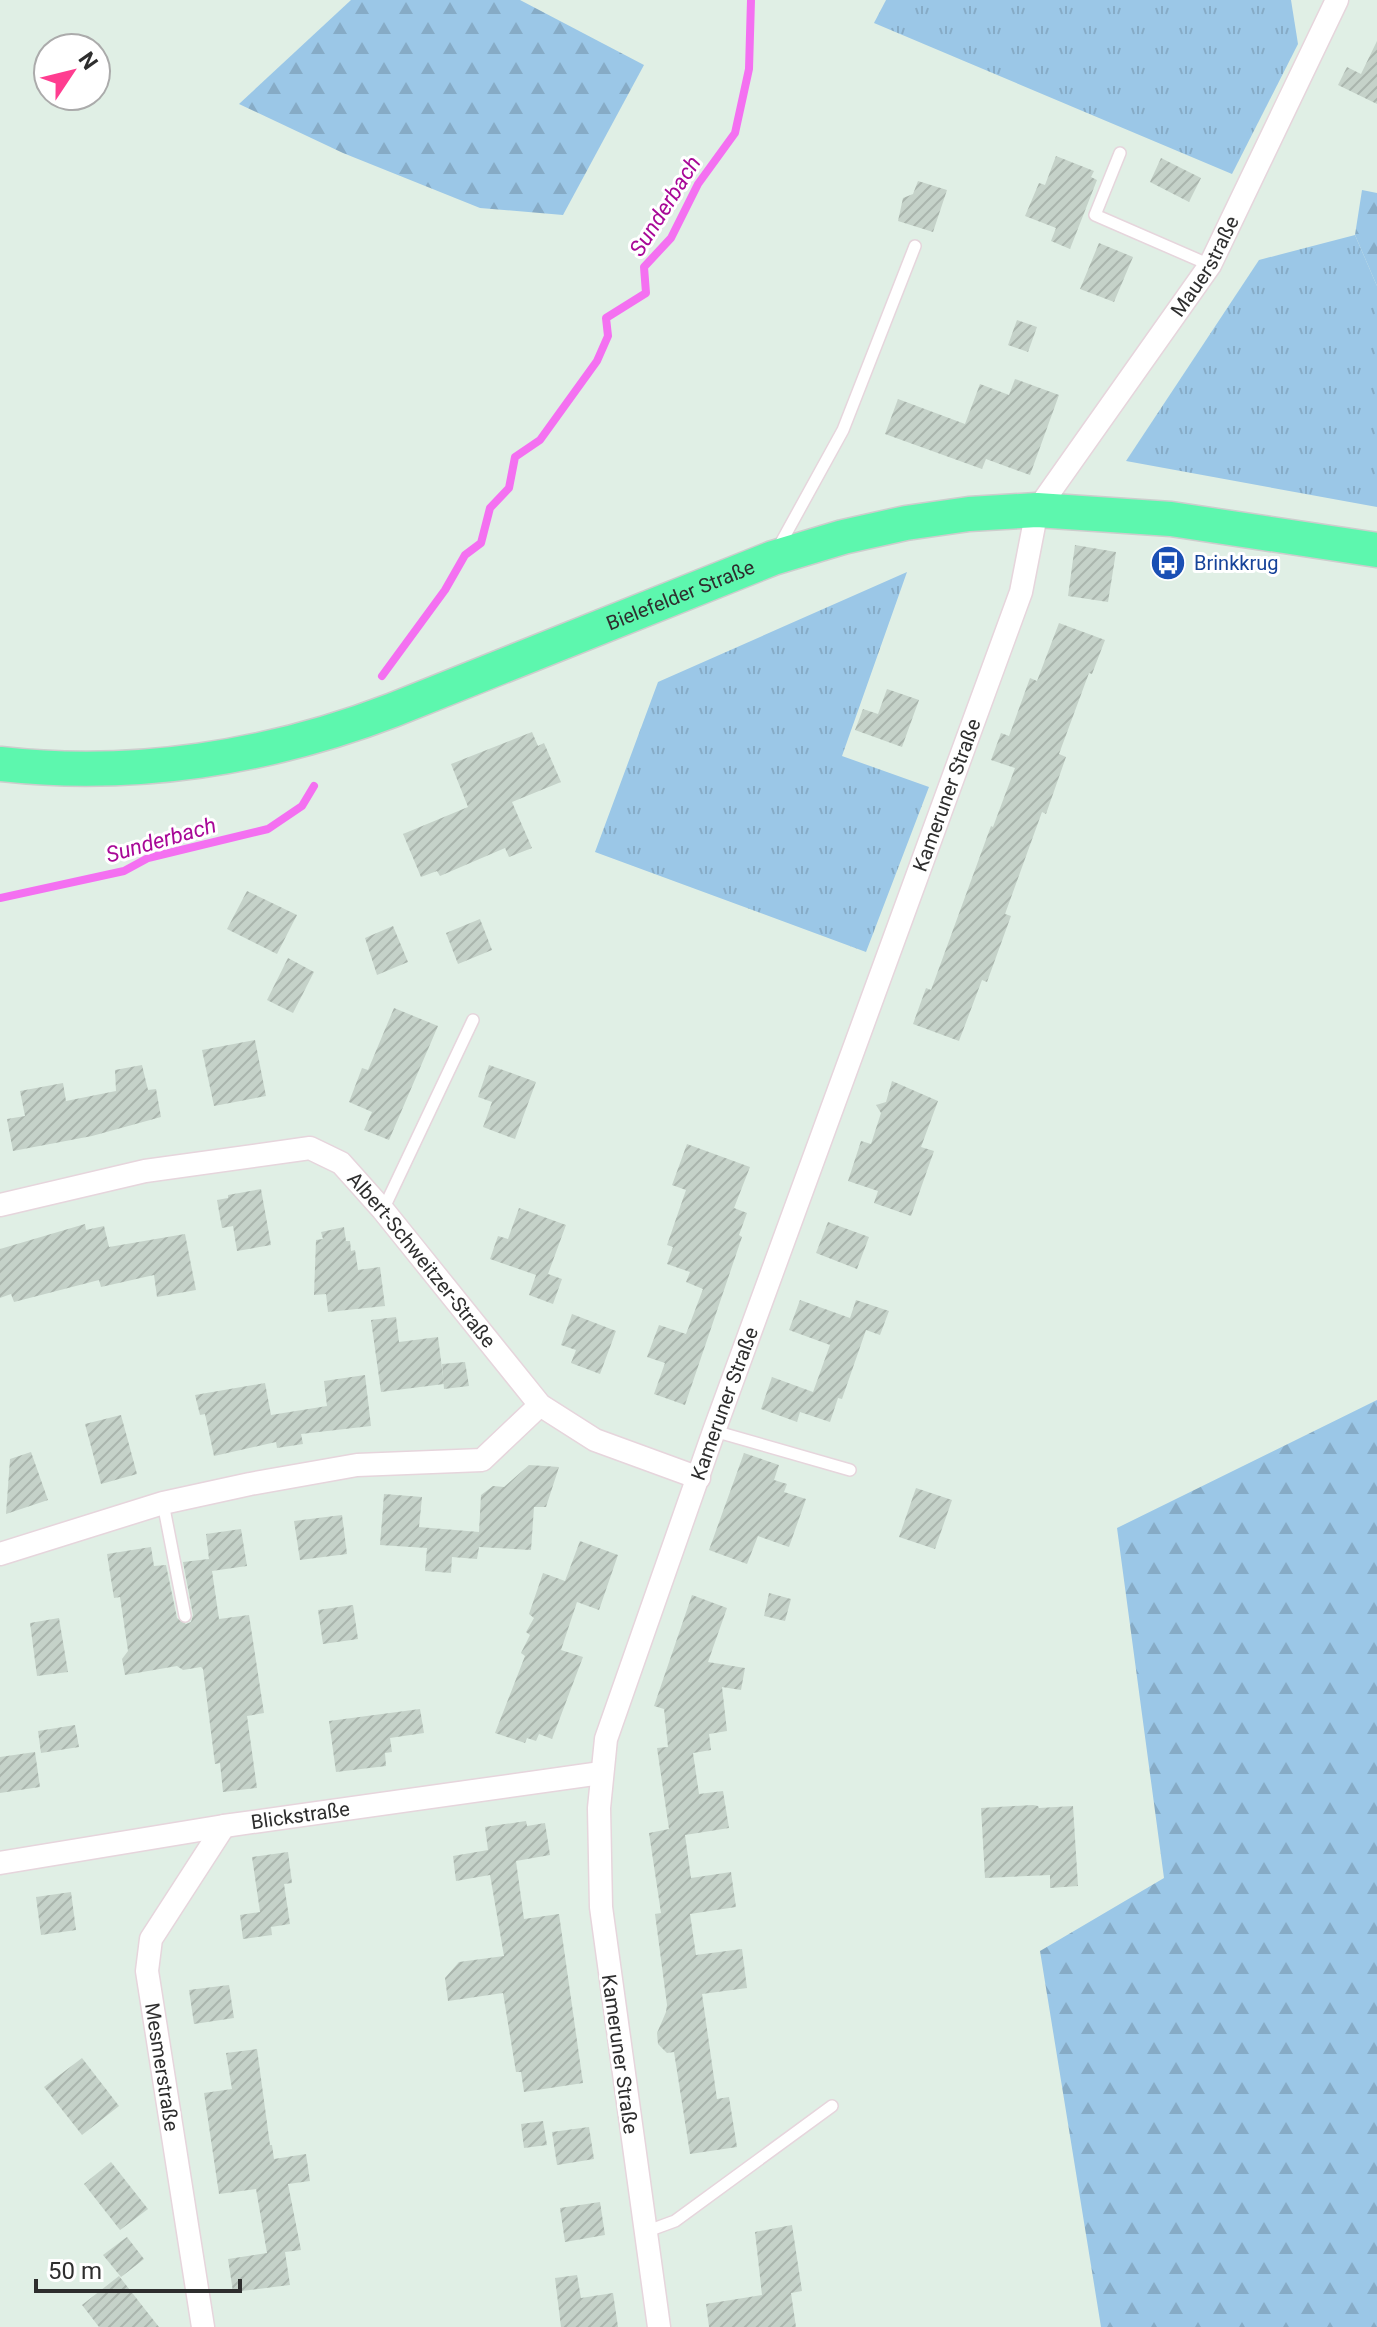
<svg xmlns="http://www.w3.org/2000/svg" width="1377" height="2327" font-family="Roboto,sans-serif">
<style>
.grass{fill:url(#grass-tufts)}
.forest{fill:url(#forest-firs)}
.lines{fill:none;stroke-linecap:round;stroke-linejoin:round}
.stream{stroke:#f470f1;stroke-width:8}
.building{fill:url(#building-hatch)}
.service-casing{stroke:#e6d5dc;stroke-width:14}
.minor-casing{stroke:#e6d5dc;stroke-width:25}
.primary-casing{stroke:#cdcdcd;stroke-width:37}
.service{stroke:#fff;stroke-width:11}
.minor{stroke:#fff;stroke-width:22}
.primary{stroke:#5df7ae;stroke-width:34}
.labels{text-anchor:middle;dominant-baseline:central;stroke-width:6;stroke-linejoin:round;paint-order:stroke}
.street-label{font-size:20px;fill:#2e2e2e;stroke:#fff}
.transit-label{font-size:20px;fill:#164399;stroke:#fff;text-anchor:start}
.water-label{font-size:22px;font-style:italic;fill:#a80897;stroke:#fff}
</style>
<defs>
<pattern id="grass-tufts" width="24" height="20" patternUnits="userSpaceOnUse" patternTransform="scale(2)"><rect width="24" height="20" fill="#9bc7e7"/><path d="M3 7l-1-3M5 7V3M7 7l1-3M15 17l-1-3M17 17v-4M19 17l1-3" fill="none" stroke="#86abc6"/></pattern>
<pattern id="forest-firs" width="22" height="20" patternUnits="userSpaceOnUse" patternTransform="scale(2)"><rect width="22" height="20" fill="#9bc7e7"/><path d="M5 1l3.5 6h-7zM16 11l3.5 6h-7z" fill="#86abc6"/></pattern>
<pattern id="building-hatch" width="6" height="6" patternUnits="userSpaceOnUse" patternTransform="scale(2)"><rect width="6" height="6" fill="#c5d2c9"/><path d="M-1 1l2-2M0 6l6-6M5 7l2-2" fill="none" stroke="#aab5ad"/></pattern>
</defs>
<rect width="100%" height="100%" fill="#e0efe5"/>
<g class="grass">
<path d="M886 0H1291L1298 44 1232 174 874 23Z"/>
<path d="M1355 235 1377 286V507L1126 461 1259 260Z"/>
<path d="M907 572 842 756 929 787 866 952 595 852 658 682Z"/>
</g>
<g class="forest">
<path d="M351 0H520L644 65 563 215 480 208 343 153 239 104Z"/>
<path d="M1362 190 1377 193V286L1355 235Z"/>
<path d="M1377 1400V2327H1101L1040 1951 1164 1878 1117 1528Z"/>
</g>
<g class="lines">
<g class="stream">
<path d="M382 676 445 590 465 555 481 543 490 508 509 488 515 457 540 440 597 361 608 336 606 318 646 293 644 267 671 238 698 184 735 133 749 69 751 0"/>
<path d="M0 898 124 871 148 858 268 829 302 806 314 786"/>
</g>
</g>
<g class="building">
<path d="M1377 41V104L1338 85 1347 67 1361 74Z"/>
<path d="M1056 156 1094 171 1091 177 1097 180 1070 249 1051 241 1056 228 1025 216 1039 183 1045 185Z"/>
<path d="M1161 158 1201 178 1189 202 1150 182Z"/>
<path d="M918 181 947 190 933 232 898 221 903 198 913 194Z"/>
<path d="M1099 243 1133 257 1114 302 1080 289Z"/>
<path d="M1017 320 1037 327 1028 352 1008 345Z"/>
<path d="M1015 379 1059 395 1030 475 986 459 982 469 885 434 898 399 965 424 980 384 1009 395Z"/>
<path d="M1075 545 1116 552 1108 602 1068 596Z"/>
<path d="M1059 623 1105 640 1092 674 1089 673 1059 754 1066 757 1046 814 1042 812 1005 914 1011 916 987 982 982 980 959 1041 913 1024 926 988 931 990 991 826 993 827 1015 768 991 760 1001 733 1009 736 1030 678 1037 681Z"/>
<path d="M887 689 919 700 902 747 855 730 863 709 878 714Z"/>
<path d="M532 732 538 746 544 743 561 782 512 802 532 848 509 857 505 848 440 876 437 871 421 877 403 834 468 807 451 764Z"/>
<path d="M247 891 297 915 277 954 227 929Z"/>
<path d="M480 919 492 950 458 964 446 933Z"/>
<path d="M393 926 408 962 377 975 365 938Z"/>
<path d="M288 958 314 972 293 1013 267 1000Z"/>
<path d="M394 1008 438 1026 389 1140 364 1130 372 1112 349 1102 362 1068 368 1070Z"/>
<path d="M255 1040 266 1096 214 1106 202 1050Z"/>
<path d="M142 1065 148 1090 156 1089 161 1117 92 1136 13 1151 7 1119 25 1116 20 1091 63 1083 66 1101 116 1091 115 1070Z"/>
<path d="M489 1065 536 1082 515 1139 483 1127 492 1102 478 1097Z"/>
<path d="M892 1081 938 1101 921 1147 934 1151 911 1216 874 1203 878 1191 848 1181 861 1141 871 1144 881 1113 876 1105 886 1102Z"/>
<path d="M687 1144 750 1167 734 1208 747 1213 739 1235 742 1237 685 1405 654 1394 665 1363 647 1357 659 1325 686 1334 703 1289 686 1282 690 1272 667 1264 673 1247 667 1245 686 1190 672 1185Z"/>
<path d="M261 1189 271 1245 237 1251 233 1226 222 1228 217 1200 228 1198V1195Z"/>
<path d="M519 1208 566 1225 548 1274 562 1279 553 1304 529 1295 536 1275 490 1259 498 1236 508 1239Z"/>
<path d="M828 1222 869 1237 857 1269 816 1253Z"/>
<path d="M85 1224 86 1230 104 1226 109 1247 185 1234 196 1290 157 1297 154 1275 101 1287 99 1280 14 1302 11 1294 0 1298V1249Z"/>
<path d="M344 1227 346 1241H350L351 1251 355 1250 358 1270 380 1267 385 1306 328 1312 326 1294 314 1295 316 1240 323 1239 321 1232Z"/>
<path d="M800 1300 850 1318 856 1300 889 1311 880 1335 866 1330 842 1399 838 1398 830 1422 800 1412 797 1422 761 1409 772 1377 813 1392 830 1345 789 1330Z"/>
<path d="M572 1314 616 1331 600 1374 571 1363 576 1350 561 1345Z"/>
<path d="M396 1317 399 1342 438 1337 444 1384 381 1392 371 1320Z"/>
<path d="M465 1362 469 1386 444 1389 442 1364Z"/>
<path d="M365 1375 371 1426 301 1434 303 1444 277 1448 276 1442 214 1456 205 1414 200 1415 195 1395 265 1383 271 1415 327 1406 324 1381Z"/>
<path d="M121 1415 137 1474 101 1484 85 1424Z"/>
<path d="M31 1452 48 1500 6 1514 10 1459Z"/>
<path d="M744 1453 779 1465 774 1480 787 1484 784 1492 806 1499 789 1547 758 1536 747 1564 709 1550Z"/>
<path d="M529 1465 559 1467 546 1507H534L531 1550 479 1547 477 1559 452 1557 451 1573 425 1571 427 1548 380 1545 384 1494 422 1497 419 1527 479 1532 481 1495 493 1486 504 1487Z"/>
<path d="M916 1488 952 1500 935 1549 899 1537Z"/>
<path d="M342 1515 347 1554 300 1560 294 1521Z"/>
<path d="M241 1529 247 1566 212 1571 219 1619 249 1615 264 1713 247 1716 257 1788 223 1792 220 1763 215 1764 203 1669 201 1667 183 1670 177 1666 125 1675 122 1659 128 1651 120 1597 114 1598 107 1554 151 1547 154 1566 166 1565 177 1618 186 1624 191 1622 193 1615 183 1562 209 1559 206 1534Z"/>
<path d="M580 1541 618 1555 599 1610 577 1602 561 1650 583 1657 552 1739 539 1734 536 1741 527 1738 525 1743 495 1733 525 1656 521 1653 530 1635 526 1632 534 1618 529 1614 543 1573 565 1581Z"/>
<path d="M769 1593 791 1599 785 1621 764 1616Z"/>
<path d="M692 1595 727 1608 708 1662 745 1668 741 1690 722 1687 727 1731 709 1734 711 1750 693 1753 699 1794 723 1791 729 1828 685 1835 691 1878 731 1872 736 1907 690 1914 696 1955 742 1949 747 1988 702 1994 717 2099 729 2097 737 2147 690 2154 674 2052 667 2053 658 2044 657 2033 666 2012 667 2005 655 1914 661 1913 649 1833 669 1829 657 1748 668 1747 664 1709 654 1706Z"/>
<path d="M353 1605 358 1639 323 1644 318 1610Z"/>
<path d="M59 1618 68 1672 37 1676 30 1623Z"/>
<path d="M420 1709 424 1733 390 1738 392 1752 385 1753 386 1766 336 1772 329 1721Z"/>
<path d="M75 1725 79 1747 41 1753 38 1731Z"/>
<path d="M35 1752 40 1787 0 1793V1757Z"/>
<path d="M1033 1805 1038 1806 1039 1808 1073 1806 1078 1886 1050 1888V1875L985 1878 981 1808Z"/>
<path d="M526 1821 527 1826 545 1823 550 1855 516 1861 524 1919 559 1914 583 2083 524 2092 521 2072H516L503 1993 448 2001 445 1978 459 1962 504 1956 490 1875 456 1881 453 1856 488 1850 485 1827Z"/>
<path d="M288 1852 292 1883 284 1884 290 1924 271 1927 272 1935 243 1939 240 1915 260 1912 252 1857Z"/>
<path d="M71 1892 76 1930 41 1935 36 1897Z"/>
<path d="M229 1985 234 2018 194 2024 189 1990Z"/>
<path d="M257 2049 270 2145H272L274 2159 306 2154 310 2181 288 2184 301 2250 285 2252 290 2285 233 2292 228 2259 267 2253 256 2189 219 2194 204 2093 232 2089 226 2053Z"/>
<path d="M82 2058 119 2106 82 2135 44 2087Z"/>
<path d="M543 2121 547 2145 524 2148 521 2124Z"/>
<path d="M589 2127 594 2159 557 2165 552 2132Z"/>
<path d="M111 2162 148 2209 120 2230 84 2184Z"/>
<path d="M600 2202 605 2235 565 2242 560 2208Z"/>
<path d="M792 2225 802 2291 791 2293 796 2327H709L706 2304 762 2295 755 2232Z"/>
<path d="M127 2237 144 2259 121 2277 103 2255Z"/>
<path d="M577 2275 581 2298 613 2293 618 2327H561L555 2278Z"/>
<path d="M119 2276 144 2308 159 2327H99L82 2305Z"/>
</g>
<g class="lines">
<g class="service-casing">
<g id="service">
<path d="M1120 153 1095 215 1210 265"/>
<path d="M777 550 843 430 915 246"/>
<path d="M383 1210 473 1020"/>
<path d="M714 1431 850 1470"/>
<path d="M163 1503 185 1616"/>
<path d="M645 2232 675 2221 832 2106"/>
</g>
</g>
<g class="minor-casing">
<g id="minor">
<path id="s1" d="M0 1205 145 1171 310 1148 341 1163 383 1210 540 1405 595 1440 699 1478"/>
<path d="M0 1554 163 1503 250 1484 357 1465 482 1460 540 1405"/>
<path id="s2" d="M0 1863 224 1826 601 1773"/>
<path d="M203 2327 147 1971 151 1939 224 1826"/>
<path id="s3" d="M659 2327 601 1907 599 1808 606 1739 714 1431 1021 592 1037 510 1210 265 1337 0"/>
</g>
</g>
<g class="primary-casing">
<g id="primary">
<path id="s4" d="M0 764C134 779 268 758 393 710L773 558 843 537 906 523 969 514 1037 510 1171 519 1377 550"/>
</g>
</g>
<use href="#service" class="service"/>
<use href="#minor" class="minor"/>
<use href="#primary" class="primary"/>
</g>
<defs>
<g id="bus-disc" transform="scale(1.8)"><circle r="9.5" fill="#1a4fb4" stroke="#fff"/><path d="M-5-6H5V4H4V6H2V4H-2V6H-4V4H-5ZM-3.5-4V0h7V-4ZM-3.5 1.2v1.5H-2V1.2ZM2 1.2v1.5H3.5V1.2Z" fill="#fff"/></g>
</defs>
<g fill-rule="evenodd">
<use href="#bus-disc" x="1168" y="563"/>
</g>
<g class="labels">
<g class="street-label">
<text stroke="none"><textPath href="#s3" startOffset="2192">Mauerstraße</textPath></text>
<text stroke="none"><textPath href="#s4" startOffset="710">Bielefelder Straße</textPath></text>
<text stroke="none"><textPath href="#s3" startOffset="1596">Kameruner Straße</textPath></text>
<text stroke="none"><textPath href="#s1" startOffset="476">Albert-Schweitzer-Straße</textPath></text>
<text stroke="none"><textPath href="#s3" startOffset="948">Kameruner Straße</textPath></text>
<text stroke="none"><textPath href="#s2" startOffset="304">Blickstraße</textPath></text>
<text transform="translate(620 2054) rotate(82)">Kameruner Straße</text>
<text transform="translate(162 2067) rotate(81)">Mesmerstraße</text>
</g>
<g class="transit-label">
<text x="1194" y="563">Brinkkrug</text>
</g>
<g class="water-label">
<text transform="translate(665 206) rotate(-58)">Sunderbach</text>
<text transform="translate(161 840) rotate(-16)">Sunderbach</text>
</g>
</g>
<g transform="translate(72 72) rotate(55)"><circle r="38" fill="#ffffff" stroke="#ababab" stroke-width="2"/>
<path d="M0-6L14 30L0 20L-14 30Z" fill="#ff3d90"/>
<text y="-12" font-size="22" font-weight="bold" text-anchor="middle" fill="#2e2e2e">N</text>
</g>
<path d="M36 2279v12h204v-12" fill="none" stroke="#2e2e2e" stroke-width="4"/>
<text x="48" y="2279" font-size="24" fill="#2e2e2e" stroke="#ffffff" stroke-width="6" paint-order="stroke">50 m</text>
</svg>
